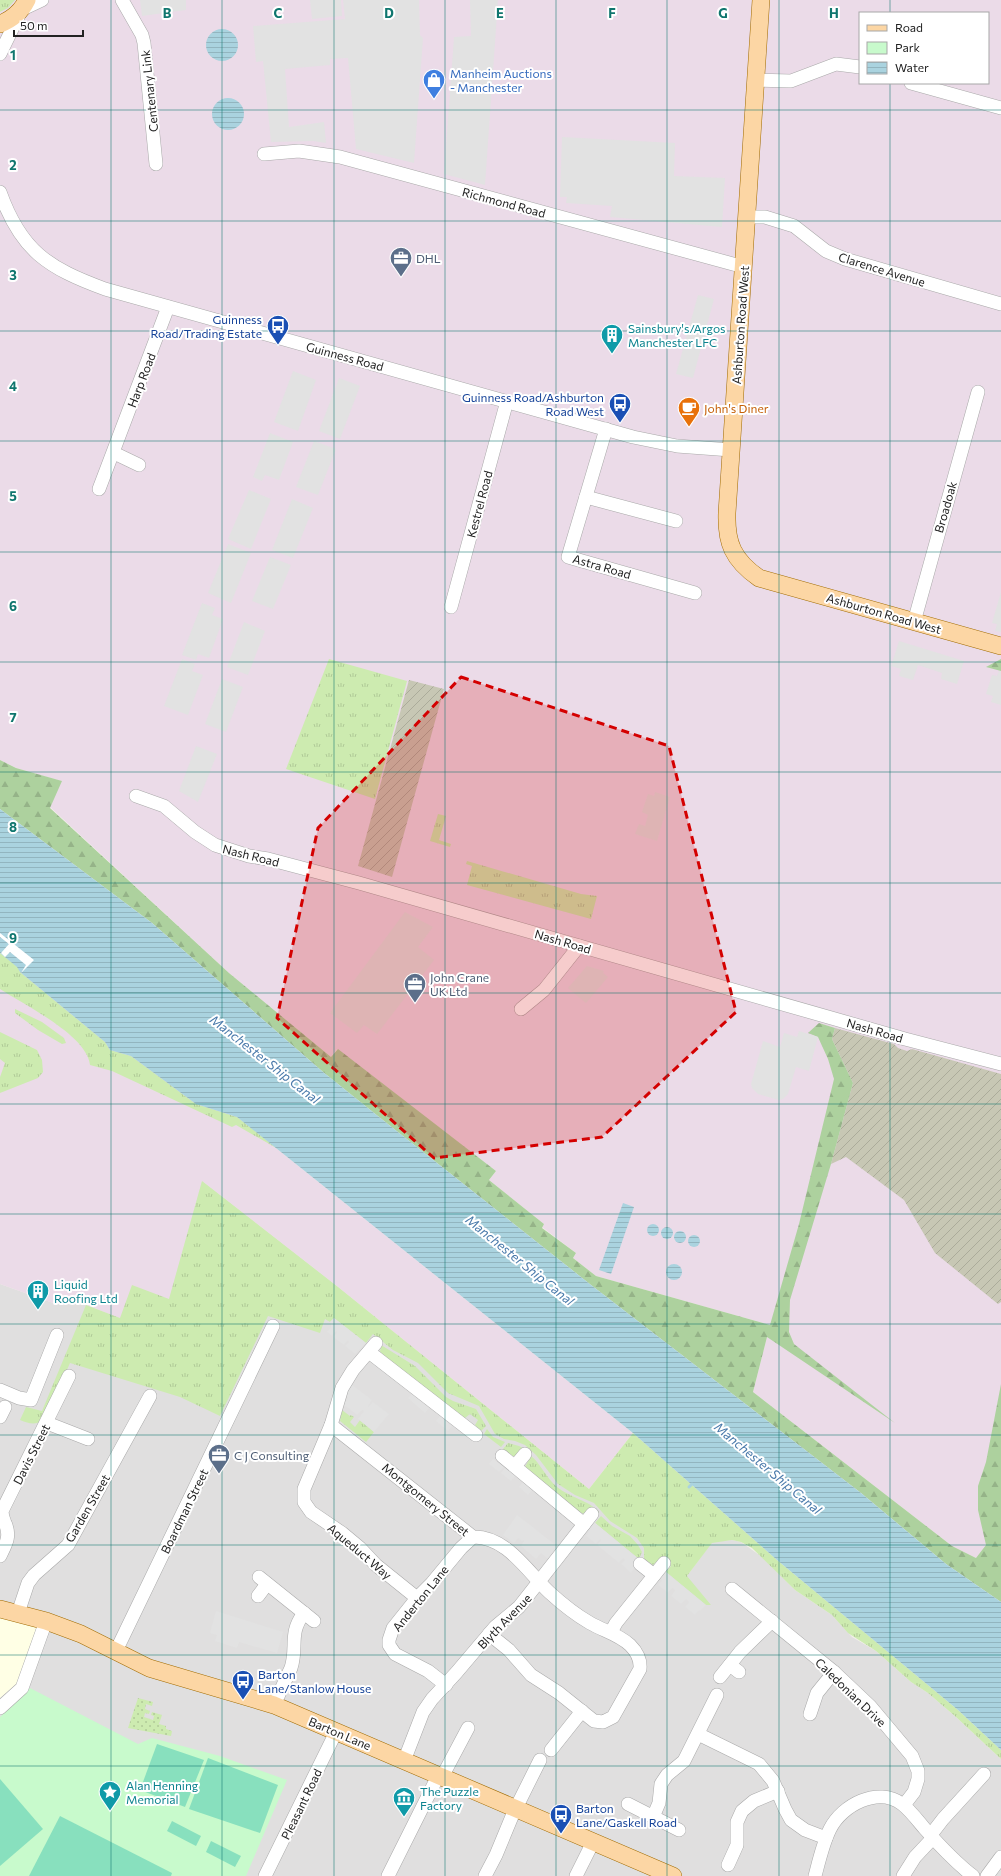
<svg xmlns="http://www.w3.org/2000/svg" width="1001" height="1876" font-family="Commissioner,sans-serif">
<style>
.residential{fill:#e0dfdf}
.industrial{fill:#ebdbe8;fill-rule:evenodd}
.education{fill:#ffffe5}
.construction{fill:url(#construction-furrows)}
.grass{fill:url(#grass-tufts)}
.forest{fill:url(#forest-firs)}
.park{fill:#c8facc}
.garden{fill:url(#garden-dots)}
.pitch{fill:#88e0be}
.parking{fill:#e2e2e2}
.water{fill:url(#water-rules)}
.pier{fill:#fff}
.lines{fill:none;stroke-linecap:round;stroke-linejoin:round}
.stream{stroke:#aad3df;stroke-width:3}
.minor-casing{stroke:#a9a9a9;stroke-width:14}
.major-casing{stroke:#a06b00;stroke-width:18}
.minor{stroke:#fff;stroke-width:13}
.major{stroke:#fcd6a4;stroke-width:17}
.marked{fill:#d40000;fill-opacity:0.2;stroke:#d40000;stroke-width:3;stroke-dasharray:8 5;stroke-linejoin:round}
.grid{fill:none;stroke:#0f766e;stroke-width:1;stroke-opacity:0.55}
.labels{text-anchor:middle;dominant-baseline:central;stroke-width:4;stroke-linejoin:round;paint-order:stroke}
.shop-label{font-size:12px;fill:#366cbe;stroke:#fff;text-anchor:start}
.street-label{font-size:12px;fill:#222;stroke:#fff}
.service-label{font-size:12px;fill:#4e5e75;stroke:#fff;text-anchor:start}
.transit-label{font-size:12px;fill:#164399;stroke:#fff;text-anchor:end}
.culture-label{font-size:12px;fill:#0d838f;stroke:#fff;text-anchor:start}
.food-label{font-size:12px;fill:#c56008;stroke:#fff;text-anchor:start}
.water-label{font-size:13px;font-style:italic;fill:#4a7aab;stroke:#fff}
.grid-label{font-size:13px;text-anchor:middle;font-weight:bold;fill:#0f766e;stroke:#fff;stroke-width:4;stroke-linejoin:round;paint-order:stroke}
</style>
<defs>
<pattern id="construction-furrows" width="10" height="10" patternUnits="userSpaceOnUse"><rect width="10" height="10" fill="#c7c7b4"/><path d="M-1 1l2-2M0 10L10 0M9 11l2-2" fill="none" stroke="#abab9a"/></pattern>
<pattern id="grass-tufts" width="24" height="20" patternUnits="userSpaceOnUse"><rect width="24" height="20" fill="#cdebb0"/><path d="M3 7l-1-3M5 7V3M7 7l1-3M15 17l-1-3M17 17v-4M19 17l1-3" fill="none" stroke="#b0c997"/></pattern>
<pattern id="forest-firs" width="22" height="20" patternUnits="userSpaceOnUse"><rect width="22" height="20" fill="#add19e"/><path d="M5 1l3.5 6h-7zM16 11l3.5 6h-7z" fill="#95b388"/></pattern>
<pattern id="garden-dots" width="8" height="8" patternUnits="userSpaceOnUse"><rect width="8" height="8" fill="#cdebb0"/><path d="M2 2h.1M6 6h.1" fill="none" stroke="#b0c997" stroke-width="1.8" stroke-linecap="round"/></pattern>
<pattern id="water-rules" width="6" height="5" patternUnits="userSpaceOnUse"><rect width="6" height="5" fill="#aad3df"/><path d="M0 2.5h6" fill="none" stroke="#92b5bf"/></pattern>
</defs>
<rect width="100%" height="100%" fill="#f2efe9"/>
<path class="residential" d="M202 1181 338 1287 687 1576 712 1542 732 1540 741 1542 762 1557 795 1590 832 1615 852 1637 876 1651 911 1682 928 1693 956 1717 1001 1759V1876H0V1284L56 1304 62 1295 120 1319Z"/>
<g class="industrial">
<path d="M0 0H1001V1551L976 1558 952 1546 753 1392 770 1325 596 1276 573 1258 576 1253 542 1227 544 1224 489 1180 496 1171 337 1049 331 1057 229 973 50 807 61 781 16 768 0 760ZM860 13H988V83H860Z"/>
<path d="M0 953 237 1117 633 1433 589 1489 338 1287 202 1181 169 1300 121 1319 62 1295 56 1304 0 1284Z"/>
</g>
<path class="education" d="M0 1616 37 1627 20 1681 0 1698Z"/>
<g class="construction">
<path d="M409 680 444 689 392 877 358 866Z"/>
<path d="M835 1028 894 1044 898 1048 907 1051 912 1049 1001 1074V1302L998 1304 935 1253 904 1200 846 1157 831 1164 853 1083 832 1039Z"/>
</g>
<g class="grass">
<path d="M0 0H15L8 8 0 12Z"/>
<path d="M329 659 407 681 375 799 286 769Z"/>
<path d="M438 814 446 816 439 840 451 844 450 847 430 841Z"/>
<path d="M467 861 581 894 597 896 591 919 467 885 472 866 466 864Z"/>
<path d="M0 953 18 967 20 972 105 1042 110 1050 131 1056 196 1104 237 1117 278 1149 236 1125 232 1127 112 1071 90 1065C87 1035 24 1005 0 989Z"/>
<path d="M15 1009 42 1022 64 1038 66 1043 62 1044 38 1030 15 1013Z"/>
<path d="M0 1032 37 1050 42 1060 43 1072 38 1078 0 1093V1077L5 1063 0 1059Z"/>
<path d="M202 1181 338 1287 589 1489 633 1433 777 1560 958 1710 1001 1750V1759L956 1717 928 1693 911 1682 876 1651 848 1633 832 1615 795 1590 752 1548 741 1542 732 1540 712 1543 687 1576 711 1605H706L666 1572 671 1566 661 1558 653 1565 644 1559V1548L637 1538 610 1521 594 1503 575 1495 558 1484 536 1455 525 1445 515 1441 504 1439 495 1434 479 1406 448 1393 418 1363 393 1350 373 1334 366 1343 334 1318 330 1322 325 1319 320 1333 268 1316 220 1416 180 1397 70 1363 45 1420C35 1425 30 1424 20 1420L26 1407 42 1411 86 1305 120 1318 132 1285 169 1299Z"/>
<path d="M381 1345 415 1366 446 1397 453 1401 476 1409 486 1426 481 1431 475 1425 478 1420 470 1414 465 1418H462L382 1354 380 1352Z"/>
<path d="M342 1410 350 1416 351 1415 354 1417 350 1422 355 1427 360 1420 374 1432 366 1442 340 1421Z"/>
<path d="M487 1429 493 1437 505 1442 501 1447 484 1434Z"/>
<path d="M508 1443 519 1446 523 1448 515 1456H511L503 1449Z"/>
<path d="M531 1456C539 1461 546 1478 557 1487 569 1497 590 1501 599 1512L597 1515 580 1513 525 1467Z"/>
<path d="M601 1516 612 1526 630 1536 638 1545 642 1552 639 1559 595 1523Z"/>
</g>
<g class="forest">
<path d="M1001 659V671L986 667Z"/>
<path d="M0 760 16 768 62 781 50 808 229 973 331 1057 338 1049 496 1171 489 1180 544 1224 542 1228 576 1253 573 1258 596 1276 770 1325 799 1224 834 1079 828 1059 818 1037 808 1033 819 1023 835 1028 832 1039 853 1083 831 1164 790 1300 789 1332 794 1344 895 1423 767 1337 753 1392 952 1546 976 1558 986 1545 978 1510V1486L986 1462 1001 1384V1602L946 1564 861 1493 591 1285 389 1125 323 1072 152 923 0 809Z"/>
</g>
<path class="park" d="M30 1688 138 1744 152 1738 220 1756 287 1780 246 1876H0V1717Z"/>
<path class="garden" d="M138 1698 153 1702 152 1706 146 1704 145 1709 150 1711 149 1714 145 1713 144 1717 153 1720 154 1716 151 1715 152 1712 162 1715 159 1724 166 1726V1729L172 1731 171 1736 128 1728Z"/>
<g class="pitch">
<path d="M157 1744 204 1760 185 1807 140 1790Z"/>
<path d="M208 1758 278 1785 260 1833 189 1809Z"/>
<path d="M0 1779 43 1829 0 1866Z"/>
<path d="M60 1816 172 1873 171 1876H29Z"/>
<path d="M172 1821 201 1836 196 1846 167 1831Z"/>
<path d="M211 1841 241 1856 235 1867 206 1852Z"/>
</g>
<g class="parking">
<path d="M140 0H186V10L142 16Z"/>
<path d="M310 0H341L342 16 312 19Z"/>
<path d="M343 0H419L420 35 423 38 414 163 356 149 348 58 330 59V65L285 69 289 127 324 122 326 143 313 141 271 142 263 61 256 62 253 26 345 19Z"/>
<path d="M470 0H498L485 185 444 174 454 37 471 36Z"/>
<path d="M562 137 675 143 674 176 725 178 722 227 610 217 612 206 566 203 567 197H560Z"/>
<path d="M698 295 714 299 693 378 676 374Z"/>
<path d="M293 371 316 380 298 431 274 422Z"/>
<path d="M339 378 360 386 340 439 319 431Z"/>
<path d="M270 433 293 442 279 480 265 475 262 481 253 477Z"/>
<path d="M314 441 336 449 318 495 296 487Z"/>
<path d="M249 490 271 499 251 549 228 539Z"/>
<path d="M292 499 313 508 293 558 272 550Z"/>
<path d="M228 544 251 553 231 603 208 593Z"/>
<path d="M270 557 291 565 273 609 252 601Z"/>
<path d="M1001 592V632L995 631 997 624 992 623Z"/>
<path d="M202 603 215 608 212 615 223 619 209 658 198 654 196 660 182 655Z"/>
<path d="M244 622 265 631 248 675 227 667Z"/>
<path d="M899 641 964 661 957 684 941 679 942 673 918 665 913 680 899 676 901 669 891 666Z"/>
<path d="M182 659 195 664 192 671 203 675 188 715 164 706Z"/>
<path d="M999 671H1001V705L991 702 993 696 986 694 992 675 997 676Z"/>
<path d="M222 679 243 687 226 732 205 724Z"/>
<path d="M196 746 217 754 198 802 179 791Z"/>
<path d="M655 792 670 797 657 841 635 834 639 824 645 826 648 815 642 812 648 794 654 796Z"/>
<path d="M405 912 433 927 418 947 434 960 377 1034 364 1025 357 1033 330 1013Z"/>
<path d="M587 966 604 971 603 973 608 977 586 1003 568 988Z"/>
<path d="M799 1031 818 1037 809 1071 796 1067 788 1094 783 1099 779 1100 758 1094 752 1088 751 1084 763 1041 780 1047 784 1033 797 1037Z"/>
<path d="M334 1318 366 1343 355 1354 345 1346 349 1342 348 1340 344 1345 333 1337 337 1332 336 1331 332 1336 327 1332 331 1327 330 1322Z"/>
<path d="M351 1384 372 1400 368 1406V1407L373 1402 389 1414 374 1432 358 1419 364 1411 362 1410 357 1415 343 1404 348 1398 345 1396Z"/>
<path d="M412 1394 429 1408 425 1413 408 1398Z"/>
<path d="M440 1416 452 1426 448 1431 436 1421Z"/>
<path d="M493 1459 504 1467 499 1472 489 1464Z"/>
<path d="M505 1468 515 1476 511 1481 501 1473Z"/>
<path d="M523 1482 532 1490 528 1495 519 1487Z"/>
<path d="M517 1515 558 1547 548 1559 541 1553 536 1559 521 1546 524 1541 523 1540 522 1541 518 1538 514 1543 503 1535Z"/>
<path d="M594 1522 640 1560 631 1573 621 1564 625 1560 623 1558 619 1563 597 1545 601 1540 600 1539 596 1544 586 1536Z"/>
<path d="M666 1572 706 1605 700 1611 699 1610 695 1615 685 1607 689 1602 686 1599 681 1604 671 1596 675 1590 672 1588 668 1593 658 1585 662 1580 660 1578Z"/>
<path d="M216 1611 283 1632 277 1653 239 1642 237 1648 215 1641 217 1635 210 1633Z"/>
</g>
<g class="water">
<circle cx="222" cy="45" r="16"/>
<circle cx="228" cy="114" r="16"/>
<path d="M0 809 152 923 323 1072 389 1125 591 1285 861 1493 946 1564 1001 1602V1750L958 1710 777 1560 633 1433 237 1117 196 1104 131 1056 110 1050 105 1042 20 972 17 967 0 953Z"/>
<path d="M623 1203 634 1207 611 1274 599 1270Z"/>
<circle cx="653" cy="1230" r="6"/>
<circle cx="667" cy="1233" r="6"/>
<circle cx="680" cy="1237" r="6"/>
<circle cx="694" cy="1241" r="6"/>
<circle cx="674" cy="1272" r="8"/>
</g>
<path class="pier" d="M0 933 34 960 21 973 26 965 10 952 5 957 1 953 9 944 0 937Z"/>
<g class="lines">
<path class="stream" d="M689 1487 692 1484"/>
<g class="minor-casing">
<g id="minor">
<path d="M122 0 142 35 144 43 156 164"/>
<path d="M23 9 42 0"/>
<path d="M0 54 21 11"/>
<path d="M756 80 791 81 836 64 860 67"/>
<path d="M911 83 1001 108"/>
<path d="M264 154 299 151 340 157 744 267"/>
<path d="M0 192C21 251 48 268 105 289L633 437 677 446 731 450"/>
<path d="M747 217H765L794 226 826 251 845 259 1001 304"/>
<path d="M606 429 568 557 695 593"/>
<path d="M114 453 139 465"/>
<path d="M99 489 168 307"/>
<path d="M586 497 676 521"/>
<path d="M451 607 507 401"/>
<path d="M914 622 978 392"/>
<path d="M136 796 164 806 195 832 215 845 249 856 268 859 359 883 905 1039 1001 1064"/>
<path d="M521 1009 544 990 579 946"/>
<path d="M376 1343 353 1370 342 1388 331 1425 304 1489V1502L311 1512 342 1533 360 1548 376 1565 417 1598"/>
<path d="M369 1352 476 1435"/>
<path d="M0 1390 19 1398 31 1400 57 1335"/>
<path d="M0 1417 5 1407"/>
<path d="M47 1423 88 1439"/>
<path d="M331 1425 473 1537C506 1536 527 1571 549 1592 561 1603 576 1615 590 1623 604 1631 618 1634 630 1645 637 1652 641 1659 640 1669L613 1717 603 1722 594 1721 559 1693 531 1675 509 1650 489 1634"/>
<path d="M502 1456 584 1524"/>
<path d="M515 1466 525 1454"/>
<path d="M0 1556C6 1544 11 1536 5 1523 3 1518 2 1516 2 1511L69 1376"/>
<path d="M640 1564 654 1575"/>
<path d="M259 1577 314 1621"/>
<path d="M732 1589 834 1672 870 1706 912 1756 918 1771V1779L914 1792 904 1805"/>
<path d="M258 1596 267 1584"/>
<path d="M18 1613 28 1583 34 1575 68 1545 150 1396"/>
<path d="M611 1632 616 1623 664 1563"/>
<path d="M116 1651 273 1326"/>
<path d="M730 1665 739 1672"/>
<path d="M720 1677 740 1652 772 1621"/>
<path d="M446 1685 428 1671 395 1654 389 1645V1640L393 1628 417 1598 432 1583 461 1548 473 1537"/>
<path d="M274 1705 291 1668C298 1647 288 1634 304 1613"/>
<path d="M0 1708 22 1688 46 1621"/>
<path d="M810 1714 817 1693 834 1672"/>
<path d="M698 1734 759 1764 773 1781 785 1809 791 1820 805 1830 826 1838"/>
<path d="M551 1750 582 1711"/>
<path d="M404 1761 423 1712 432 1699 456 1673 495 1627 519 1607 592 1514"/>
<path d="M442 1777 468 1728"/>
<path d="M628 1804 679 1830"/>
<path d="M653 1817 659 1803 661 1784 667 1775 684 1761 717 1695"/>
<path d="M728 1865 737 1845V1822L742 1811 754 1801 778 1791"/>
<path d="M265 1876 336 1732"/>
<path d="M388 1876 438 1776"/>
<path d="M485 1876 496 1855 513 1814 540 1760"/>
<path d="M576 1876 593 1842"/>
<path d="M815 1876C819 1861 823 1843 830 1829 842 1805 878 1786 902 1804 911 1811 918 1821 925 1829 940 1846 955 1862 973 1876"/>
<path d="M903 1876 915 1857 930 1841 933 1832 943 1819 984 1774"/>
<path d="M987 1876 1001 1857"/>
</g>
</g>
<g class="major-casing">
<g id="major">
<path d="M761 0 727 513C726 543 733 560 759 578L1001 646"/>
<path d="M0 24C13 19 21 12 27 0"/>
<path d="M0 1609 46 1621 81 1634 149 1668 274 1705 673 1876"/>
</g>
</g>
<use href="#minor" class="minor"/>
<use href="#major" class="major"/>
</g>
<path class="marked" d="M461 677 669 746 736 1012 602 1137 434 1158 277 1018 318 828Z"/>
<path class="grid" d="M111 0V1876M222 0V1876M334 0V1876M445 0V1876M556 0V1876M667 0V1876M779 0V1876M890 0V13M890 83V1876M0 110H1001M0 221H1001M0 331H1001M0 441H1001M0 552H1001M0 662H1001M0 772H1001M0 883H1001M0 993H1001M0 1104H1001M0 1214H1001M0 1324H1001M0 1435H1001M0 1545H1001M0 1655H1001M0 1766H1001"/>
<defs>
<g id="shop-pin" transform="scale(1.15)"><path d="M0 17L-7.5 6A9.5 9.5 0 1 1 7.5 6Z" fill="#3f7fe0" stroke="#fff"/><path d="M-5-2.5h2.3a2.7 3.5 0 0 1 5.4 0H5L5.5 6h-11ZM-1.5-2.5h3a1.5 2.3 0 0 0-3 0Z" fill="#fff"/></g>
<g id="office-pin" transform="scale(1.15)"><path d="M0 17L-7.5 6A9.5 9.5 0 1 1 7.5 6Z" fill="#5c6f8a" stroke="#fff"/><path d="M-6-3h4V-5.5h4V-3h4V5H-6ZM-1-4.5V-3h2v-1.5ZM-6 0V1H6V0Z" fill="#fff"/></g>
<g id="bus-pin" transform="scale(1.15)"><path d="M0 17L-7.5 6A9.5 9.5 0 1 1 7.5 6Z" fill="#1a4fb4" stroke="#fff"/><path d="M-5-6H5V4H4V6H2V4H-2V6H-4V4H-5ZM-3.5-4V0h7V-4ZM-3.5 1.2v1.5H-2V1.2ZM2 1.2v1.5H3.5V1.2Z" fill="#fff"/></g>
<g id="building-pin" transform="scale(1.15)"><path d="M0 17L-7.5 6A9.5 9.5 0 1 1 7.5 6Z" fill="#0f9aa8" stroke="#fff"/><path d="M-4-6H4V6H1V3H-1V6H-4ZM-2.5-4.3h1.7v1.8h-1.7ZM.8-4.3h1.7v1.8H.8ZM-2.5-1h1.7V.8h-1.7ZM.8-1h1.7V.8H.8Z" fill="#fff"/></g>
<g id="cafe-pin" transform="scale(1.15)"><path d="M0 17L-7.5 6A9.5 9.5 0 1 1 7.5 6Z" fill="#e8710a" stroke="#fff"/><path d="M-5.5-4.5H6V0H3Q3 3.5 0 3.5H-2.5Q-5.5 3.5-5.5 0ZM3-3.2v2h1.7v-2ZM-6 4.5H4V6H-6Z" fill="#fff"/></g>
<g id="sight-pin" transform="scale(1.15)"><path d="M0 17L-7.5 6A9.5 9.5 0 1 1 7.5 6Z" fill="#0f9aa8" stroke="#fff"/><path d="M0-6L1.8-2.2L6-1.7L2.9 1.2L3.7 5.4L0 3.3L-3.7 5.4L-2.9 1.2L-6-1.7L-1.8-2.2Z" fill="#fff"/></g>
<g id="museum-pin" transform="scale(1.15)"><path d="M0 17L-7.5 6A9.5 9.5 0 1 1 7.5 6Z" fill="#0f9aa8" stroke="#fff"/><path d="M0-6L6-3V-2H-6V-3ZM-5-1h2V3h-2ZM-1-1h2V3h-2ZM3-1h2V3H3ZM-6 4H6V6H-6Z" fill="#fff"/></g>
</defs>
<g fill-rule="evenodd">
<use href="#shop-pin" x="434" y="80"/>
<use href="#office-pin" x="401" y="258"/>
<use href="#bus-pin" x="278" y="326"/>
<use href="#building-pin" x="612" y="335"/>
<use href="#bus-pin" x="620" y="404"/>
<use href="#cafe-pin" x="689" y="408"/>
<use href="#office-pin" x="415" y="984"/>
<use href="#building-pin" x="38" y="1291"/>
<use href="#office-pin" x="219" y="1455"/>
<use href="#bus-pin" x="243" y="1681"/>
<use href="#sight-pin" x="110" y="1792"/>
<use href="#museum-pin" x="404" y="1798"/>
<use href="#bus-pin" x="561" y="1815"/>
</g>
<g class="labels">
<g class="shop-label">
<text x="450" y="73">Manheim Auctions<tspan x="450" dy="14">- Manchester</tspan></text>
</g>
<g class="street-label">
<text transform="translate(149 91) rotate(-96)">Centenary Link</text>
<text transform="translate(504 202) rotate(15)">Richmond Road</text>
<text transform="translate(882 269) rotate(17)">Clarence Avenue</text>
<text transform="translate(740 325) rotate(-86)">Ashburton Road West</text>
<text transform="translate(345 356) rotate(15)">Guinness Road</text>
<text transform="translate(141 380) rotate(-69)">Harp Road</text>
<text transform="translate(479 504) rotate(-75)">Kestrel Road</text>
<text transform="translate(945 507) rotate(-74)">Broadoak</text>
<text transform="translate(602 566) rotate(16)">Astra Road</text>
<text transform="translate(884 613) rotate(16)">Ashburton Road West</text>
<text transform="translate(251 855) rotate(14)">Nash Road</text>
<text transform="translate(563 941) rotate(16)">Nash Road</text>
<text transform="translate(875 1030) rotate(16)">Nash Road</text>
<text transform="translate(31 1454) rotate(-63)">Davis Street</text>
<text transform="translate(426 1499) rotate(39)">Montgomery Street</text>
<text transform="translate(87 1508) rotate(-60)">Garden Street</text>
<text transform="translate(184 1511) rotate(-64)">Boardman Street</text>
<text transform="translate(360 1551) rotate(40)">Aqueduct Way</text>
<text transform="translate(420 1598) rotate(-51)">Anderton Lane</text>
<text transform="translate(504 1621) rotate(-46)">Blyth Avenue</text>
<text transform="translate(851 1692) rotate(44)">Caledonian Drive</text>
<text transform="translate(340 1733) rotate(23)">Barton Lane</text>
<text transform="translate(301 1804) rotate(-64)">Pleasant Road</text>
</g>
<g class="service-label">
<text x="416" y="258">DHL</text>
<text x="430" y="977">John Crane<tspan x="430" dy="14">UK Ltd</tspan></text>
<text x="234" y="1455">C J Consulting</text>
</g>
<g class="transit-label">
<text x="262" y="319">Guinness<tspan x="262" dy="14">Road/Trading Estate</tspan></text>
<text x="604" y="397">Guinness Road/Ashburton<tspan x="604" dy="14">Road West</tspan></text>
<text x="258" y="1674" text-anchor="start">Barton<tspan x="258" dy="14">Lane/Stanlow House</tspan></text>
<text x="576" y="1808" text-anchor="start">Barton<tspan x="576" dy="14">Lane/Gaskell Road</tspan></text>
</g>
<g class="culture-label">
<text x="628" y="328">Sainsbury's/Argos<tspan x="628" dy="14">Manchester LFC</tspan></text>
<text x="54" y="1284">Liquid<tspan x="54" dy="14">Roofing Ltd</tspan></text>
<text x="126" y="1785">Alan Henning<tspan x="126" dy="14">Memorial</tspan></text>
<text x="420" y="1791">The Puzzle<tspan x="420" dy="14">Factory</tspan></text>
</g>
<g class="food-label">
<text x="704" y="408">John's Diner</text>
</g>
<g class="water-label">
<text transform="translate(265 1059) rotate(38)">Manchester Ship Canal</text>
<text transform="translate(520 1260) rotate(39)">Manchester Ship Canal</text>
<text transform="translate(768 1468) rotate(40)">Manchester Ship Canal</text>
</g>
</g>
<g class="grid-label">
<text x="167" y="18">B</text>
<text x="278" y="18">C</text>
<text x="389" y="18">D</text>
<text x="500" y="18">E</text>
<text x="612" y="18">F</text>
<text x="723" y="18">G</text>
<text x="834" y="18">H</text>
<text x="13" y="60">1</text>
<text x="13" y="170">2</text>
<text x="13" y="280">3</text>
<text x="13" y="391">4</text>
<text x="13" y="501">5</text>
<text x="13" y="611">6</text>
<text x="13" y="722">7</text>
<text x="13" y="832">8</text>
<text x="13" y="943">9</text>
</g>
<rect x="859" y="12" width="130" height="72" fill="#ffffff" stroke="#a7a7a7"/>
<rect x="867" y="25" width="20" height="6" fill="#fcd6a4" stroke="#a7a7a7"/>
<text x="895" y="32" font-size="12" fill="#222222">Road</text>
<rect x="867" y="42" width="20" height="12" fill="#c8facc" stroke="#a7a7a7"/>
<text x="895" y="52" font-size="12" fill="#222222">Park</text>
<rect x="867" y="62" width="20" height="12" fill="url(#water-rules)" stroke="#a7a7a7"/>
<text x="895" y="72" font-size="12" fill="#222222">Water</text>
<path d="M14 30v6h69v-6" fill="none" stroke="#222222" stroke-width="2"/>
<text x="20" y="30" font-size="12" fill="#222222" stroke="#ffffff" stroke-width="3" paint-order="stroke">50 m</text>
</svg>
